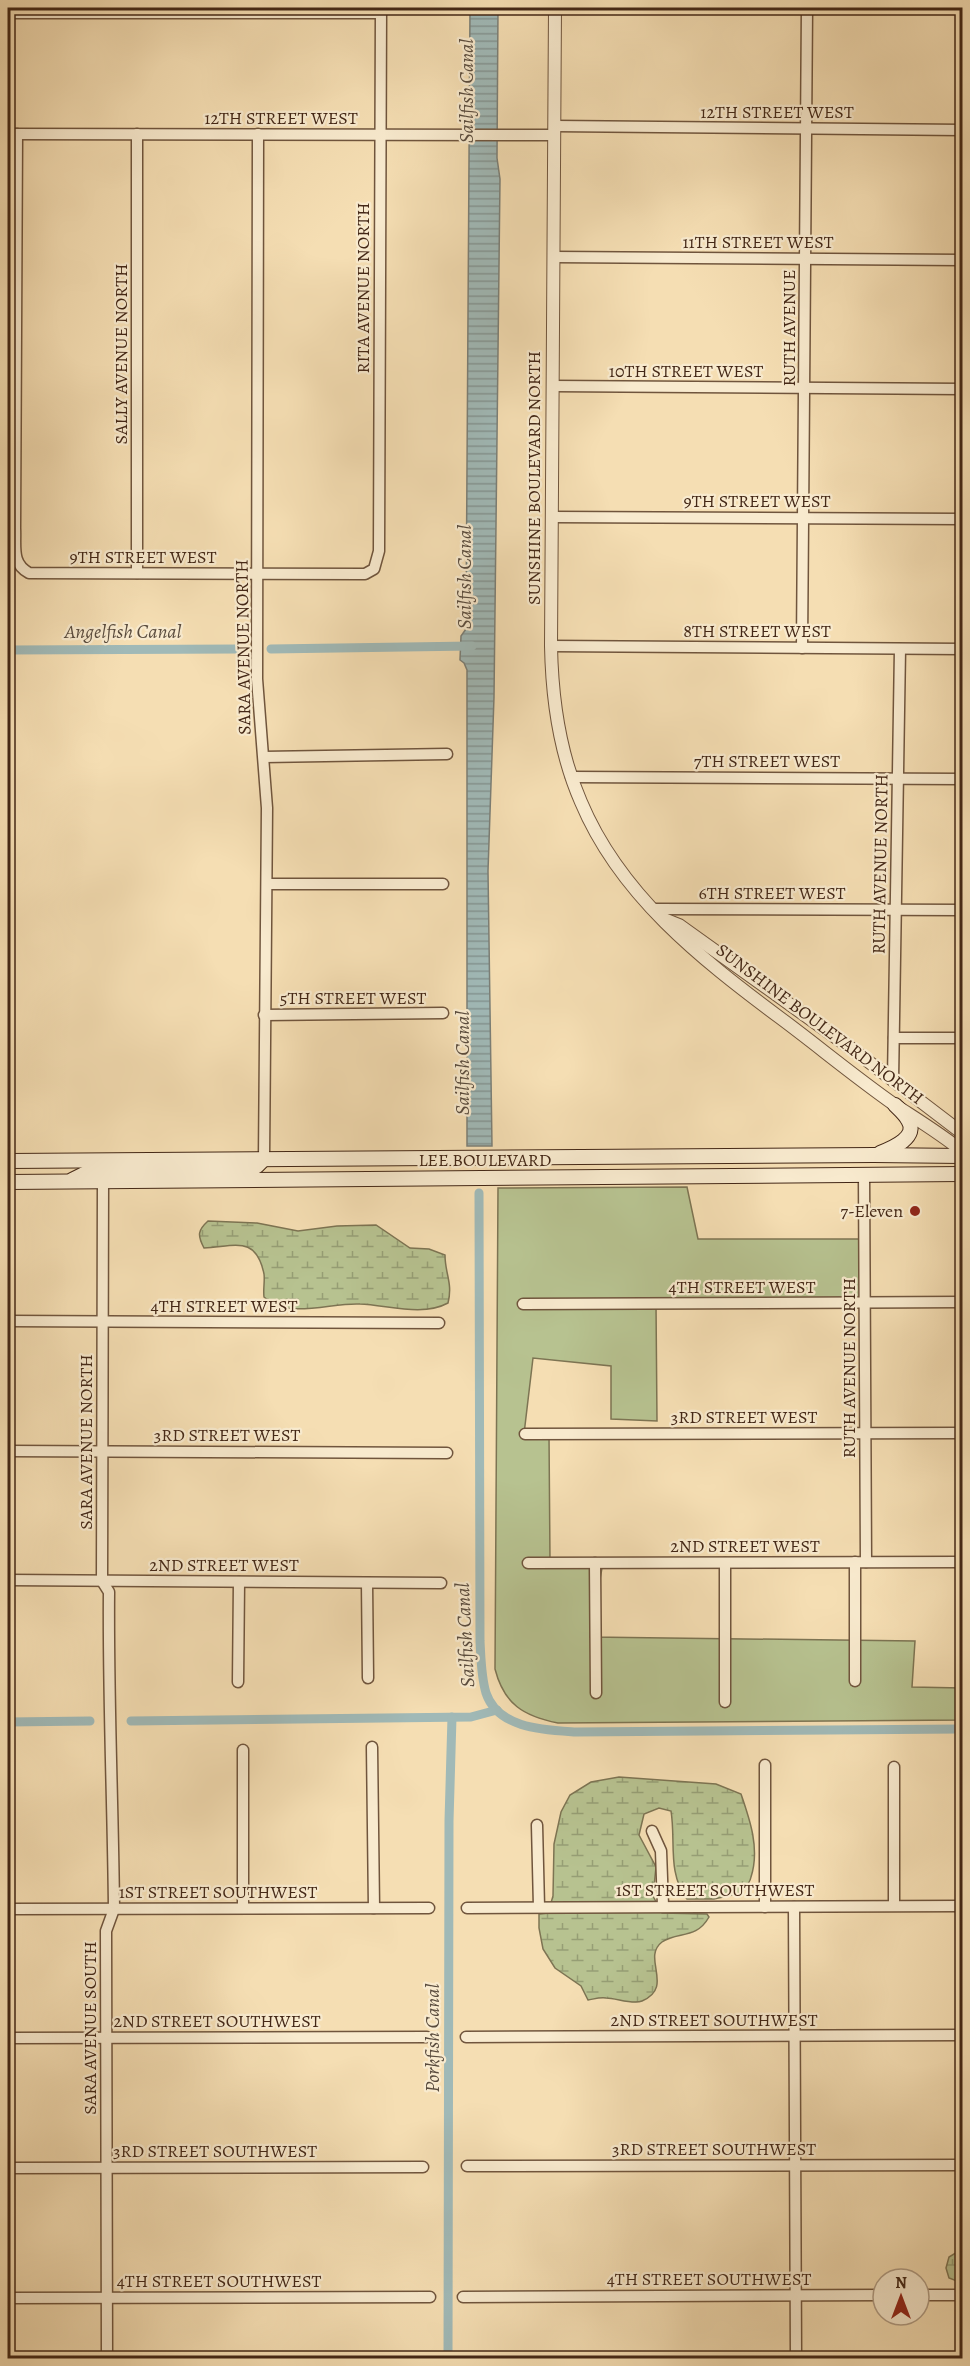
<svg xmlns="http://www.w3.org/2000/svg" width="970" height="2366" font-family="Alegreya,serif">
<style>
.green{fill:#b7c290;stroke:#7d7453;stroke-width:1.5}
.wetland{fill:url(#wetland-marsh);stroke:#7d7453;stroke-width:1.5}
.water{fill:url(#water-rules);stroke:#7b7f77;stroke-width:1.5}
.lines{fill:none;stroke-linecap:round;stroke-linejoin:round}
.canal{stroke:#a0b9b7;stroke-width:9}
.minor-casing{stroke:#70553d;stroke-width:13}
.tertiary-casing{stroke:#70553d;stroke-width:14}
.secondary-casing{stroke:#432716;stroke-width:16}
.minor{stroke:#f8eace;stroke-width:10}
.tertiary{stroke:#f8eace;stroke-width:12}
.secondary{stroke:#f8eace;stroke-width:14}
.poi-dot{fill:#8f2418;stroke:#f8eace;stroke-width:2}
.labels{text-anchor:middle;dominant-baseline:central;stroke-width:4.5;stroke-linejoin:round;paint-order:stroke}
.street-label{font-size:18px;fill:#432716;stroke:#f8eace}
.poi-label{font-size:18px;fill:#432716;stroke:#f8eace;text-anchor:end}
.water-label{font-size:20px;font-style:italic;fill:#5a4c3e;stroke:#f8eace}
</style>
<defs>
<pattern id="wetland-marsh" width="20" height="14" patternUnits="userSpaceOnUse" patternTransform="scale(1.5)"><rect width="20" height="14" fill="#b7c290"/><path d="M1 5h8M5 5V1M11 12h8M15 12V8" fill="none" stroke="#969e75"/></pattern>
<pattern id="water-rules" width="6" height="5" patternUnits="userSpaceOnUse" patternTransform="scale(1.5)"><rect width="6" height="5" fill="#a0b9b7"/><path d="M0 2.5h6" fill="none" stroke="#849694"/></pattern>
</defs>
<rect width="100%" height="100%" fill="#f5deb3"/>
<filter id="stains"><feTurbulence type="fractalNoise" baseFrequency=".00333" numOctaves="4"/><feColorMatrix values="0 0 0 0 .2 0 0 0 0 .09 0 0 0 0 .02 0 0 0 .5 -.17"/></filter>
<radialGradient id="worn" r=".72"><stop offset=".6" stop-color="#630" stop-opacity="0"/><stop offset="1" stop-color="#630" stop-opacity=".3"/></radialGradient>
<path class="green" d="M687 1187 698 1239H866L865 1302 656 1304 657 1421 611 1419V1366L533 1358 524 1434H549L550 1561 602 1568 590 1637 915 1641 912 1687 962 1688V1720L558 1723C523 1716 504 1704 495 1669L498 1188Z"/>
<g class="wetland">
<path d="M208 1221 257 1223 298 1231 337 1226 376 1225 410 1248 429 1249 445 1255C445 1274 453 1283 448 1303 422 1317 388 1305 360 1304 332 1302 287 1320 264 1297 263 1289 265 1281 264 1274 256 1234 233 1247 204 1248 197 1235 198 1230 208 1221Z"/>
<path d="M619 1777 716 1784 741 1794C750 1820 760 1849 751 1877 750 1883 745 1888 741 1893L714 1899H687C667 1873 676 1841 671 1811L659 1808 644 1814 639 1835 656 1867 653 1896 662 1913 707 1914 709 1917C696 1940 678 1931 662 1942 641 1958 675 1987 642 2001 633 2005 616 1998 606 1998 600 1997 594 1999 588 2000L581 1986 555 1968 543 1949 539 1928V1914L548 1913 553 1896 554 1844 561 1812 570 1795 591 1782Z"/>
<path d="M962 2249V2283L949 2278 946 2268 949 2257Z"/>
</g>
<path class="water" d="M470 8H498L497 158 500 179 494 697 488 871 492 1146H467V670L464 663 460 660 461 636 466 629V621Z"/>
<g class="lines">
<g class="canal">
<path d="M271 649 472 646"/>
<path d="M8 650 239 649"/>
<path d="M479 1193 480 1641C481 1658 481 1676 486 1693 498 1729 545 1730 576 1732L962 1729"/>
<path d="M131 1721 471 1717 497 1710"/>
<path d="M8 1722 90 1721"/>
<path d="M448 2358 449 1821 452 1717"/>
</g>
<g class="minor-casing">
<g id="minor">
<path d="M8 13H381"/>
<path d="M555 126 962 130"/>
<path d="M8 134 554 135"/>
<path d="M17 134 15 528C16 547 11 563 29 573L365 574 374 569 379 551 381 8"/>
<path d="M258 134 257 679 267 808 264 1159"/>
<path d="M554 257 962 260"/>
<path d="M553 386 962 389"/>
<path d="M552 517 962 519"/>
<path d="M137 573V134"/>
<path d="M551 646 962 649"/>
<path d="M802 648 807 8"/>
<path d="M264 757 447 754"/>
<path d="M571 777 962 779"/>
<path d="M267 884H443"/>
<path d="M653 909 962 910"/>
<path d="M264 1015 443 1013"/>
<path d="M894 1038H962"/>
<path d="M893 1080 900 649"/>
<path d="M864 1174 866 1562"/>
<path d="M103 1182 102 1581 109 1592C108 1697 113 1803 114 1909L106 1931 107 2358"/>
<path d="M523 1304 962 1302"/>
<path d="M8 1321 439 1323"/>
<path d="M525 1434 962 1433"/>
<path d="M8 1451 447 1453"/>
<path d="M855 1562V1681"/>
<path d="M528 1563 962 1562"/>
<path d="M595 1563 596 1693"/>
<path d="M725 1563V1702"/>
<path d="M8 1580 441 1583"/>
<path d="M367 1583 368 1678"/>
<path d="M238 1682 239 1582"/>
<path d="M372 1747 374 1908"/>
<path d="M243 1750V1908"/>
<path d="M765 1765V1907"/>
<path d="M894 1767V1905"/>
<path d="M537 1825 539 1907"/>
<path d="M652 1831 661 1851 663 1906"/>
<path d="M794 1907 796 2358"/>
<path d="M467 1908 962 1906"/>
<path d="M8 1909 429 1908"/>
<path d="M466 2037 962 2035"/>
<path d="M8 2038 427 2037"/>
<path d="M467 2166 962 2165"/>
<path d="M8 2168 423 2167"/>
<path d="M919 2295H962"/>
<path d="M463 2297 883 2295"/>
<path d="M8 2298 430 2297"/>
</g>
</g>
<g class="tertiary-casing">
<g id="tertiary">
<path d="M555 8 551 646C552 700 559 752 581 802 620 895 700 958 779 1017 818 1046 855 1077 895 1105 918 1120 941 1134 962 1151"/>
<path d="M664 919 679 925 852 1049 962 1133"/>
</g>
</g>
<g class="secondary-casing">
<g id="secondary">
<path d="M880 1153C893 1148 919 1137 908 1120 905 1114 899 1109 895 1105"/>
<path d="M8 1161 874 1155 962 1156"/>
<path d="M72 1180 90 1171 250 1169 257 1166 264 1159"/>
<path d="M8 1182 962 1174"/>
</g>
</g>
<use href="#minor" class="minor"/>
<use href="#tertiary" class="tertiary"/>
<use href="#secondary" class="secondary"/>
</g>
<circle class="poi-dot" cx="915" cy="1211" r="6"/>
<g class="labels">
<g class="street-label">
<text x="777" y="112">12TH STREET WEST</text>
<text x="281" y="118">12TH STREET WEST</text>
<text x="758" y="242">11TH STREET WEST</text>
<text transform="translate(363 288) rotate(-90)">RITA AVENUE NORTH</text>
<text transform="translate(789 328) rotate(-90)">RUTH AVENUE</text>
<text transform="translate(121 354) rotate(-90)">SALLY AVENUE NORTH</text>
<text x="686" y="371">10TH STREET WEST</text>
<text transform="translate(534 478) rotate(-90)">SUNSHINE BOULEVARD NORTH</text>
<text x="757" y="501">9TH STREET WEST</text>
<text x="143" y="557">9TH STREET WEST</text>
<text x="757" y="631">8TH STREET WEST</text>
<text transform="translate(243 647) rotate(-91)">SARA AVENUE NORTH</text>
<text x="767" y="761">7TH STREET WEST</text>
<text transform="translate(880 864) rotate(-89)">RUTH AVENUE NORTH</text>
<text x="772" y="893">6TH STREET WEST</text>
<text x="353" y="998">5TH STREET WEST</text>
<text transform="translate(820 1024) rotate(37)">SUNSHINE BOULEVARD NORTH</text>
<text x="485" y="1160">LEE BOULEVARD</text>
<text x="742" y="1287">4TH STREET WEST</text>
<text x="224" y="1306">4TH STREET WEST</text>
<text transform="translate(849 1368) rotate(-90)">RUTH AVENUE NORTH</text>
<text x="744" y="1417">3RD STREET WEST</text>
<text x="227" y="1435">3RD STREET WEST</text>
<text transform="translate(86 1442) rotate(-90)">SARA AVENUE NORTH</text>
<text x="745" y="1546">2ND STREET WEST</text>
<text x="224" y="1565">2ND STREET WEST</text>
<text x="715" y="1890">1ST STREET SOUTHWEST</text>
<text x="218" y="1892">1ST STREET SOUTHWEST</text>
<text x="714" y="2020">2ND STREET SOUTHWEST</text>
<text x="217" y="2021">2ND STREET SOUTHWEST</text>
<text transform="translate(90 2028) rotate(-90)">SARA AVENUE SOUTH</text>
<text x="714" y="2149">3RD STREET SOUTHWEST</text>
<text x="215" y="2151">3RD STREET SOUTHWEST</text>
<text x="709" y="2279">4TH STREET SOUTHWEST</text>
<text x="219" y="2281">4TH STREET SOUTHWEST</text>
</g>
<g class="poi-label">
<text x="903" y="1211">7-Eleven</text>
</g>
<g class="water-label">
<text transform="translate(466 91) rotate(-90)">Sailfish Canal</text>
<text transform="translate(464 577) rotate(-90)">Sailfish Canal</text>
<text x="123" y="631">Angelfish Canal</text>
<text transform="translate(462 1063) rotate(-90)">Sailfish Canal</text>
<text transform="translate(465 1635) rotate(-93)">Sailfish Canal</text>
<text transform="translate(432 2038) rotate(-90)">Porkfish Canal</text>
</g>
</g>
<rect width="970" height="2366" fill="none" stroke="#f5deb3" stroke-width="30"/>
<rect x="9" y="9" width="952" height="2348" fill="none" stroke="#432716" stroke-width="3"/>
<rect x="15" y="15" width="940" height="2336" fill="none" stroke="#432716" stroke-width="1.5"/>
<g transform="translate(901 2297)"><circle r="28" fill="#f8eace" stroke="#b09c84" stroke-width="1.5"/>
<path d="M0-4.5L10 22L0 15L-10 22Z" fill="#8f2418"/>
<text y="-9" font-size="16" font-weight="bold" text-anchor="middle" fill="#432716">N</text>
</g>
<rect width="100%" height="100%" filter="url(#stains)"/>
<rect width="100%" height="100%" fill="url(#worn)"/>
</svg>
